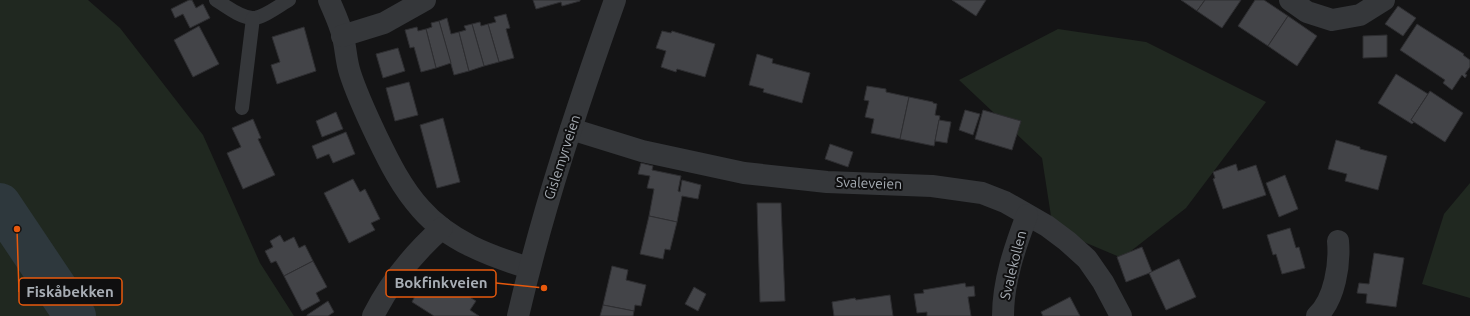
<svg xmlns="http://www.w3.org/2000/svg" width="1470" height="316" font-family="Ubuntu,sans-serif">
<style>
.green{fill:#202820}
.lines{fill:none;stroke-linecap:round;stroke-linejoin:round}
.river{stroke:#2e383d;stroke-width:42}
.building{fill:#434448;stroke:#2e2e31}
.service{stroke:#35373a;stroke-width:14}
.minor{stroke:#35373a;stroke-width:22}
.tertiary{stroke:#35373a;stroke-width:22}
.labels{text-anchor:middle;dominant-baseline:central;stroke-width:4;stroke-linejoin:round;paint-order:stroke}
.street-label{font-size:14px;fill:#a7adb4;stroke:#0f0f10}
.leader{fill:none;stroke:#e8590c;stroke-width:1.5}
.callout-dot{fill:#e8590c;stroke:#0f0f10;stroke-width:1.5}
.callout{fill:#0f0f10;stroke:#e8590c;stroke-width:1.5}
.callout-label{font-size:15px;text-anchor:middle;font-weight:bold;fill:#a7adb4}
</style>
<rect width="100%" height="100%" fill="#141415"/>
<g class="green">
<path d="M0 0H88L120 28 203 135 260 263 294 316H0Z"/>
<path d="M1058 29 1146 42 1266 102 1186 208 1122 258 1053 229 1042 158 959 80Z"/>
<path d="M1470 183V298L1422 284 1444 214Z"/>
</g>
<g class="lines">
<path class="river" d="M0 204 75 316"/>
</g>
<g class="building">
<path d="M189 0H192L196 8 203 4 210 18 190 28 183 14 175 18 171 9Z"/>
<path d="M533 0H580V1L562 6 561 2 536 9Z"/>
<path d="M952 0H986L976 16Z"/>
<path d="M1181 0H1205L1197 11Z"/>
<path d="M1205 0H1241L1222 28 1197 11Z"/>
<path d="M1255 0H1264L1288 16 1268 46 1238 26Z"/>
<path d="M1398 6 1416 18 1403 36 1385 24Z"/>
<path d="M506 14 510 28 506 29 514 58 499 62 488 24 496 22 494 17Z"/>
<path d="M1288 16 1317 36 1297 66 1268 46Z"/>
<path d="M447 18 451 34 459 32 469 71 454 75 439 21Z"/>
<path d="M439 21 451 63 436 68 426 29 432 27 431 23Z"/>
<path d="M480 22 481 26 488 24 499 62 484 66 472 24Z"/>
<path d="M472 24 484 66 469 71 459 32 466 30 464 26Z"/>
<path d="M1417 24 1464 54 1463 55 1470 60V67L1465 74 1467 75 1465 78 1462 75 1452 90 1443 83 1445 80 1400 50Z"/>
<path d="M199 26 219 64 193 77 174 40Z"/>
<path d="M304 27 316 71 277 84 271 65 280 62 272 37Z"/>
<path d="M417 27 418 31 426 29 436 68 421 72 414 47 410 48 405 30Z"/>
<path d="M662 31 671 33 672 31 715 44 705 77 677 69 676 72 661 67 666 51 656 48Z"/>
<path d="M1387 35V57L1363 58V36Z"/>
<path d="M398 48 405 71 383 78 376 54Z"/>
<path d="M757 54 773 59 772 63 810 73 802 103 763 92 764 89 749 85Z"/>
<path d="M1396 74 1428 94 1411 120 1414 122 1412 124 1378 103Z"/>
<path d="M409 82 418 115 395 121 386 88Z"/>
<path d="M867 86 886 89V92L909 97 900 139 871 133 874 119 865 117 869 101 864 100Z"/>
<path d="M1430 91 1463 113 1445 142 1411 120Z"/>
<path d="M909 97 933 102V103L937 104 935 115 940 116 934 146 900 139Z"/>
<path d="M965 110 980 114 973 135 959 130Z"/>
<path d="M983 110 1021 121 1012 150 975 139Z"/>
<path d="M336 112 343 129 322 137 316 121Z"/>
<path d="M443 118 460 182 437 188 420 125Z"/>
<path d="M253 119 261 138 258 139 275 175 243 189 227 153 241 147 232 128Z"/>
<path d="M939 120 951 122 947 143 935 141Z"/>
<path d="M346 132 355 154 333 163 329 154 317 159 312 146Z"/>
<path d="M1336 140 1360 147V149L1387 156 1378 190 1345 181 1347 174 1328 169Z"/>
<path d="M830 144 853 152 848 167 825 159Z"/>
<path d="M641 163 653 166 652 170 681 176 678 191 680 192 682 180 701 185 698 199 682 196 677 222 649 216 654 189 647 188 650 176 638 174Z"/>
<path d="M1236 164 1238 171 1256 165 1266 195 1223 209 1213 179 1215 178 1213 172Z"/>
<path d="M1285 175 1298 209 1279 217 1266 183Z"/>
<path d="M353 179 360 192 365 189 380 219 371 223 375 230 349 243 324 193Z"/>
<path d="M757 203H781L785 301 760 302Z"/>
<path d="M649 216 677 222 670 250 665 249 663 259 640 254Z"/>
<path d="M1290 228 1296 248 1299 247 1305 268 1282 274 1276 254 1273 255 1267 235Z"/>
<path d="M280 235 284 242 294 237 299 248 305 245 313 261 284 276 276 261 271 263 265 251 273 247 270 241Z"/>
<path d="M1142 247 1152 272 1126 282 1117 257Z"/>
<path d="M1374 253 1404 258 1396 307 1366 303 1367 294 1357 293 1359 283 1369 284Z"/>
<path d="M1179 259 1196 297 1166 310 1149 273Z"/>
<path d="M313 261 327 287 316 293 320 301 302 311 284 276Z"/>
<path d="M612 266 628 270 626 280 646 285 641 306 635 305 634 311 603 305Z"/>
<path d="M965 283 966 287 974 286 975 296 968 297 971 316H927V312L917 313 914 294 924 293 923 290Z"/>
<path d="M424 284 432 289 435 285 453 296 457 289 476 301 470 310 479 316H434L412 302 418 290 420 289Z"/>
<path d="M694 287 706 294 698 311 685 304Z"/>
<path d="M890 295 893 316H834L832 302 855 298 856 300Z"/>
<path d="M1070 297 1080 316H1043L1041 312Z"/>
<path d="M328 301 334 312 328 316H307V315Z"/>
<path d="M603 305 634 311 633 316H600Z"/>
</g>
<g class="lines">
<g class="service">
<path d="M216 0C226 6 239 17 252 18 262 19 280 5 289 0"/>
<path d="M242 108 253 18"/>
</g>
<g class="minor">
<path d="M329 0C334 12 340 24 343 37 346 49 346 61 350 73 357 95 367 116 377 137 389 162 402 188 421 209 449 241 490 256 529 268"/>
<path d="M1290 0 1307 12 1332 20 1360 15 1384 0"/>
<path d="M342 36 384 23 425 0"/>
<path d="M571 129 642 151 744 173 827 182 932 186 982 193 1005 202 1047 226 1067 241 1087 259 1103 282 1121 316"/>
<path d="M373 316C390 282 414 253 442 228"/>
<path d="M1003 316C1003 281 1015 247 1027 215"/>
<path d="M1317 316C1335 299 1340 264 1338 241"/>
</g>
<path class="tertiary" d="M518 316C543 208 578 104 615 0"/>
</g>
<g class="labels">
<g class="street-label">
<text transform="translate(562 157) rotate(-72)">Gislemyrveien</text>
<text transform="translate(869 183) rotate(2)">Svaleveien</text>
<text transform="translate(1013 265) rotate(-76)">Svalekollen</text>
</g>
</g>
<path class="leader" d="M544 288L496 283M17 229L19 292"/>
<g class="callout-dot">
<circle cx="544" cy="288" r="4"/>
<circle cx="17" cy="229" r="4"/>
</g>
<g class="callout">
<rect x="386" y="270" width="110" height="27" rx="4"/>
<rect x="19" y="278" width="103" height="27" rx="4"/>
</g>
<g class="callout-label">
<text x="441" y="288">Bokfinkveien</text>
<text x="70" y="297">Fiskåbekken</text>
</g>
</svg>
